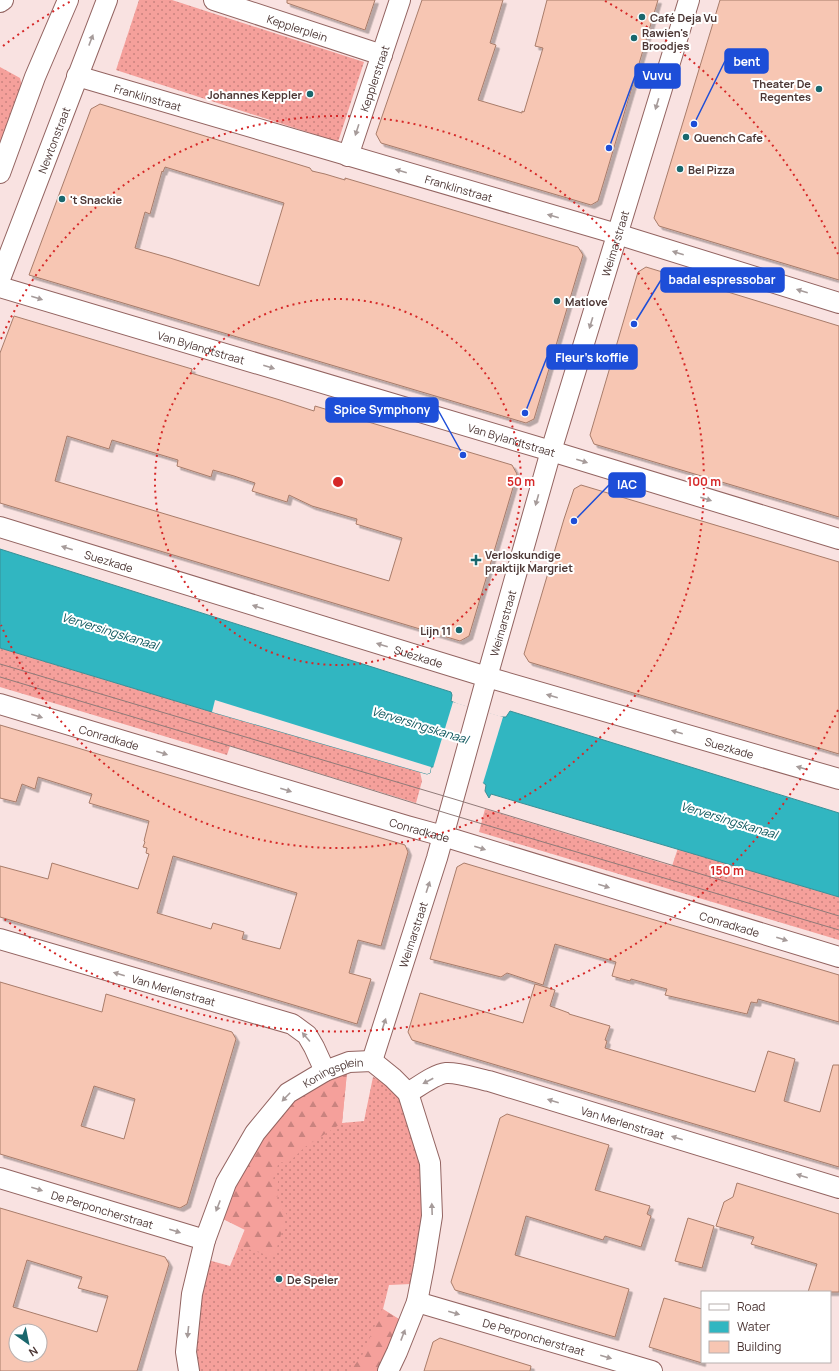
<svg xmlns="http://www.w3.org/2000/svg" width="839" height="1371" font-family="Manrope,sans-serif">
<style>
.grass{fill:url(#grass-dots)}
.forest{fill:url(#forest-firs)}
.water{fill:#31b6c1;stroke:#399097}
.pier{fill:#f9e2e1}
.building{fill:#f7c6b3;stroke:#a87c6a;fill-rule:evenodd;filter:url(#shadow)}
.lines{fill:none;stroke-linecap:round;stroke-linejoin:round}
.street-casing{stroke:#936461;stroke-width:22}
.street{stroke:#fff;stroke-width:20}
.tram{stroke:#907a78;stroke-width:1}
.oneway{fill:#a69b9a}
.ring{fill:none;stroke:#d62828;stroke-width:2;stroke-dasharray:2 4}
.poi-dot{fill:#1a676d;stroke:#fff;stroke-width:1.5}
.labels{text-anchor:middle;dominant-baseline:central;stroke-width:4;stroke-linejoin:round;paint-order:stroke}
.poi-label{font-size:11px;font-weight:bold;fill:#4c3735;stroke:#fff;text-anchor:start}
.street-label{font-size:11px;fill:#4c3735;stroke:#fff}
.water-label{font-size:12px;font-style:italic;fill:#0e585e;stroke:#fff}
.centre{fill:#d62828;stroke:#fff;stroke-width:2}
.ring-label{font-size:12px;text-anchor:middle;font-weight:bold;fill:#d62828;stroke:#fff;stroke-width:4;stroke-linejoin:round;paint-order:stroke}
.leader{fill:none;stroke:#1d4ed8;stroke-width:1.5}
.callout-dot{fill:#1d4ed8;stroke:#fff;stroke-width:1.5}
.callout{fill:#1d4ed8;stroke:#1d4ed8;stroke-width:1.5}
.callout-label{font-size:12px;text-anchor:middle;font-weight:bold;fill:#fff}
</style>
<defs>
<pattern id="grass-dots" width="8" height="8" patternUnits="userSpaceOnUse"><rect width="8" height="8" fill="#f5a09b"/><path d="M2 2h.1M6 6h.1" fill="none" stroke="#c9837f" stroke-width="1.8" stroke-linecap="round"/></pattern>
<pattern id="forest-firs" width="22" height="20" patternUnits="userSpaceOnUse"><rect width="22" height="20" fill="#f5a09b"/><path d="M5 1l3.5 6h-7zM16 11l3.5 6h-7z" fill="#c9837f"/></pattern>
<filter id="shadow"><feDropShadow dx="3.5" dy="3.5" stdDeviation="0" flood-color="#0004"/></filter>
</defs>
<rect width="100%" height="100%" fill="#f9e2e1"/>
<g class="grass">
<path d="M139 0H172L364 62 338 142 116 70Z"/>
<path d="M0 67 20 78 22 86 0 145Z"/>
<path d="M0 648 212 712 420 772 422 781 416 803 230 746 227 755 0 687Z"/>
<path d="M485 809 672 866 678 848 839 897V940L479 832Z"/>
<path d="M347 1072 342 1123 364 1121 373 1077 382 1081 405 1103 421 1151 424 1190 419 1252 411 1284 389 1285 383 1309 402 1321 378 1371H198L196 1331 208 1260 230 1266 245 1230 221 1218Z"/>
</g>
<g class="forest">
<path d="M347 1072 342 1123 305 1147 288 1163 279 1162 273 1179 278 1181 277 1202 287 1215 274 1257 238 1246 245 1229 221 1218C242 1169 266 1120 310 1088 320 1080 335 1077 347 1072Z"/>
<path d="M382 1309 402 1321 378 1371H350L363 1354Z"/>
</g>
<path class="water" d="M0 549 451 692 452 695 451 701 457 704 500 717H506L510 711 839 813V897L491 794 489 798 485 791 486 785 481 781 436 767H431L430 773 427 774 212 712 0 648Z"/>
<g class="pier">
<path d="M215 700 431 767 430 773 427 774 212 712Z"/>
<path d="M453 702 503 717 483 783 433 768Z"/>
</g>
<g class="building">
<path d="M287 0H375L365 30 287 3Z"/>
<path d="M422 0H503L490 43 496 45 478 100 522 113V111L524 112 543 48 535 46 547 0H658L598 201 591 205 381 143 376 134Z"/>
<path d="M720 0H839V280L659 226 654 218Z"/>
<path d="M100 104 310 168 312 171 325 174 345 180V178L578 247 583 255 534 419 526 423 29 275 91 109ZM165 167 284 203 259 286 170 258 135 248 145 212 150 214 162 171 163 172Z"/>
<path d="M646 267 839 326V517L594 444 590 435 638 272Z"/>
<path d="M14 316 192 369 191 373 280 400 314 411 315 406 512 465 517 474 469 636 460 641 0 503V353ZM67 436 109 449 112 440 178 460 177 466 211 477 213 470 234 476 255 483 252 491 287 502 289 495 312 506 357 519 356 524 402 538 389 581 55 481Z"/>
<path d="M581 485 839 562V754L529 662 524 654 564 519 574 489Z"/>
<path d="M0 725 405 845 408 852 381 946 358 940 349 973 371 979 357 1024 0 917V866L48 879 52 863 138 889 149 854 146 853 147 848 143 847 145 842 144 841 149 821 89 803 92 794 38 777 35 789 22 784 16 802 0 798ZM173 856 297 893 280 949 242 939 244 932 213 923 211 929 157 913Z"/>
<path d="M464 863 839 975V1022L758 999 757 1003 751 1002 747 1014 665 995 667 989 631 979 630 981 612 976 616 962 555 944 543 985 507 973 501 977 430 959 457 867Z"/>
<path d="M0 982 102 1012 106 994 232 1032 236 1039 187 1204 180 1208 0 1154ZM94 1086 135 1099 124 1139 81 1126Z"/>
<path d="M535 984 555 990 550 1006 569 1013V1014L610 1026 605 1040 607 1041 605 1048 755 1092 768 1051 795 1059 784 1101 820 1112 833 1065H839V1167L412 1040 408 1032 420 993 523 1023Z"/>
<path d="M507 1114 609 1145 595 1190 650 1206 647 1214 651 1216 641 1247 605 1236 603 1240 526 1216 515 1255 629 1289 615 1337 455 1290 451 1282 500 1118Z"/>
<path d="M737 1183 839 1214V1292H808L817 1264 751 1244 754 1237 716 1226 724 1202 733 1197Z"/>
<path d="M0 1208 165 1257 169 1264 137 1371H0ZM27 1260 82 1277 78 1288 108 1296 97 1332 13 1307ZM16 1331H40V1355H16Z"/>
<path d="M688 1218 714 1226 702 1268 675 1261Z"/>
<path d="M664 1298 702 1309V1363L649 1347Z"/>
<path d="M440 1338 531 1366 530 1371H424L433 1342Z"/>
</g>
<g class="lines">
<g class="street-casing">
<g id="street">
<path id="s1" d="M214 0 382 55"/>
<path d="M0 2 3 0"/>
<path id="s2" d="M77 76 617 234 839 303"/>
<path id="s3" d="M348 156 400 0"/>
<path d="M0 173 35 77 68 0"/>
<path id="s4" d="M0 279 107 0"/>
<path id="s5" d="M0 287 551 451 839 539"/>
<path id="s6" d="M0 527 487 677 839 779"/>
<path id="s7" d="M0 704 407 826 443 836 839 957"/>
<path id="s8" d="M0 939 292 1024 307 1035 314 1047 325 1071"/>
<path id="s9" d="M372 1061 437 858 487 677 551 451 689 0"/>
<path id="s10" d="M408 1093C418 1087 435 1074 446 1073 458 1072 478 1079 489 1081L839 1188"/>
<path id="s11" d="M0 1178 205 1240"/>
<path id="s12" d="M417 1302 652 1371"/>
<path id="s13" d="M189 1371 186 1352 192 1294 205 1240 226 1183 255 1133 288 1093 325 1071 349 1062 372 1061 393 1078 408 1093 430 1163 432 1216 424 1266 417 1302 397 1352 388 1371"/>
</g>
</g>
<use href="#street" class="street"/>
<g class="tram">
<path d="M0 664 454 799 839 916"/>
<path d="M0 677 230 746 449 814 839 930"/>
</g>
</g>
<defs><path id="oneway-solid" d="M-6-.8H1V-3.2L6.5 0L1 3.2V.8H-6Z"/></defs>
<g class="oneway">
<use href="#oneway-solid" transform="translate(91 40) rotate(-69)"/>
<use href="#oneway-solid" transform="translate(657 104) rotate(107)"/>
<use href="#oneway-solid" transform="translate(357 130) rotate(108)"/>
<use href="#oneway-solid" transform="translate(401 171) rotate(-164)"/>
<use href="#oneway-solid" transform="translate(553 216) rotate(-164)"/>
<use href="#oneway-solid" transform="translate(678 253) rotate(-163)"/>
<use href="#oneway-solid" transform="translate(802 291) rotate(-163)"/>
<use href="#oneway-solid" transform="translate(37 298) rotate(17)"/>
<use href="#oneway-solid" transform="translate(591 323) rotate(107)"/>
<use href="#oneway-solid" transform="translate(269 367) rotate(17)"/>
<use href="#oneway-solid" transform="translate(582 461) rotate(17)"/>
<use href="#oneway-solid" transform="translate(706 499) rotate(17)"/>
<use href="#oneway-solid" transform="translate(537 500) rotate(106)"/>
<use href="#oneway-solid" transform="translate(67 548) rotate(-163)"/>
<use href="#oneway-solid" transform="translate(258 607) rotate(-163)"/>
<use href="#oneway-solid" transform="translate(382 645) rotate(-163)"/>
<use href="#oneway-solid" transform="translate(552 696) rotate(-164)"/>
<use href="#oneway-solid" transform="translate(37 716) rotate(17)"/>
<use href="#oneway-solid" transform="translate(677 732) rotate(-164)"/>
<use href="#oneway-solid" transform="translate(162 753) rotate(17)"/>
<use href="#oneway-solid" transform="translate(802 768) rotate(-164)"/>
<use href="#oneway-solid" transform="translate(286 790) rotate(17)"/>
<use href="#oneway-solid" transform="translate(480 848) rotate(17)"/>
<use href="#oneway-solid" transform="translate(604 886) rotate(17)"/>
<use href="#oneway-solid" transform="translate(428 887) rotate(-72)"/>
<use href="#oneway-solid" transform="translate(782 939) rotate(17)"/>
<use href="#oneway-solid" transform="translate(119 974) rotate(-164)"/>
<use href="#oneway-solid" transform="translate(384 1024) rotate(-72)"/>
<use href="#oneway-solid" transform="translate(306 1037) rotate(-131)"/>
<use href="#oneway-solid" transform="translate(428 1081) rotate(152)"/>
<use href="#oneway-solid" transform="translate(286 1097) rotate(134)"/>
<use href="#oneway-solid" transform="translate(553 1101) rotate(-163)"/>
<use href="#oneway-solid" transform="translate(677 1138) rotate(-163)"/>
<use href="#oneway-solid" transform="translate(802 1176) rotate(-163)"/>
<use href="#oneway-solid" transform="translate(37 1189) rotate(17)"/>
<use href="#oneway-solid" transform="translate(218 1206) rotate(111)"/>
<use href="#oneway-solid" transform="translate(432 1209) rotate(-92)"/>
<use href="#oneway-solid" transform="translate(175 1231) rotate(17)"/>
<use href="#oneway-solid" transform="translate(454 1313) rotate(16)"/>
<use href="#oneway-solid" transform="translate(188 1332) rotate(96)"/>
<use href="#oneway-solid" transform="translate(403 1335) rotate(-69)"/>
<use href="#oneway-solid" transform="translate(606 1357) rotate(16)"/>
</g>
<g class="ring">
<circle cx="338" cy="482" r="183"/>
<path d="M1 339A366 366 0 1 1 1 625"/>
<path d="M838 710A550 550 0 0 1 3 918M3 46A550 550 0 0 1 71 1M605 1A550 550 0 0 1 838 254"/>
</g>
<g class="poi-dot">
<circle cx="642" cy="17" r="4"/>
<circle cx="634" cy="38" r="4"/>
<circle cx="819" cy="89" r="4"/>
<circle cx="310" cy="94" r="4"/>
<circle cx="686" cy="137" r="4"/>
<circle cx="680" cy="169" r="4"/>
<circle cx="62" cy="199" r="4"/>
<circle cx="557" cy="301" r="4"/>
<path d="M474 554h4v4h4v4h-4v4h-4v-4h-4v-4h4z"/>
<circle cx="459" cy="630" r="4"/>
<circle cx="279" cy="1279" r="4"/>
</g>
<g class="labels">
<g class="poi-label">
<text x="650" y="17">Café Deja Vu</text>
<text x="642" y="32">Rawien's<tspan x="642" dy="13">Broodjes</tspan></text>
<text x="811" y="83" text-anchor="end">Theater De<tspan x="811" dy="13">Regentes</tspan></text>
<text x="302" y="94" text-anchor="end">Johannes Keppler</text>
<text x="694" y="137">Quench Cafe</text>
<text x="688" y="169">Bel Pizza</text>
<text x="70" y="199">'t Snackie</text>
<text x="565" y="301">Matlove</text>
<text x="485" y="554">Verloskundige<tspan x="485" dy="13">praktijk Margriet</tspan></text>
<text x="451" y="630" text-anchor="end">Lijn 11</text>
<text x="287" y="1279">De Speler</text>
</g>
<g class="street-label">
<text stroke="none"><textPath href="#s1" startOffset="88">Kepplerplein</textPath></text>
<text stroke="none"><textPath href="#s3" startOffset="82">Kepplerstraat</textPath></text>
<text stroke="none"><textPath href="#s2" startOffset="74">Franklinstraat</textPath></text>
<text stroke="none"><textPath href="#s4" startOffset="149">Newtonstraat</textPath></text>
<text stroke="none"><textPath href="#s2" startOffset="398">Franklinstraat</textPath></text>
<text stroke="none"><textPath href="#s9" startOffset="853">Weimarstraat</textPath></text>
<text stroke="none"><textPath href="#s5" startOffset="210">Van Bylandtstraat</textPath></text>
<text stroke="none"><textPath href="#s5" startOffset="534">Van Bylandtstraat</textPath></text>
<text stroke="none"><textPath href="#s6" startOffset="114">Suezkade</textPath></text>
<text stroke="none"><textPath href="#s9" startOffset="457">Weimarstraat</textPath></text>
<text stroke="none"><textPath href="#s6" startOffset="438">Suezkade</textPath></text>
<text stroke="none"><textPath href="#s7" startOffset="114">Conradkade</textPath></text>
<text stroke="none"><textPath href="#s6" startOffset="762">Suezkade</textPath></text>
<text stroke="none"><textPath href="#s7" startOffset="438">Conradkade</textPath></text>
<text stroke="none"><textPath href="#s7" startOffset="762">Conradkade</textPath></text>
<text stroke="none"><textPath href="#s9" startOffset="133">Weimarstraat</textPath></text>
<text stroke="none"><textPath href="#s8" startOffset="181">Van Merlenstraat</textPath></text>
<text stroke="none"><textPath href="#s13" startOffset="354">Koningsplein</textPath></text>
<text stroke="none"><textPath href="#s10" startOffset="227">Van Merlenstraat</textPath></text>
<text stroke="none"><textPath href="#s11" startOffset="107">De Perponcherstraat</textPath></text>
<text stroke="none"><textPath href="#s12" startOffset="122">De Perponcherstraat</textPath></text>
</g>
<g class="water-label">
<text transform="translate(110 631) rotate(17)">Verversingskanaal</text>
<text transform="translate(420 725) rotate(17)">Verversingskanaal</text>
<text transform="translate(729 820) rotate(17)">Verversingskanaal</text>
</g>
</g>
<circle cx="338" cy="482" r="6" class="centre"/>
<g class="ring-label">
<text x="521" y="486">50 m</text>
<text x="704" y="486">100 m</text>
<text x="727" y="875">150 m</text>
</g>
<path class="leader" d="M694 124L725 61M609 148L635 76M634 324L661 280M525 413L547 357M463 455L438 410M574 521L609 485"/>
<g class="callout-dot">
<circle cx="694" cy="124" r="4"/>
<circle cx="609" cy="148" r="4"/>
<circle cx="634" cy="324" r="4"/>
<circle cx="525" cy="413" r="4"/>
<circle cx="463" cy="455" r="4"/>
<circle cx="574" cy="521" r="4"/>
</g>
<g class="callout">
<rect x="725" y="49" width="43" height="24" rx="4"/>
<rect x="635" y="64" width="45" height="24" rx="4"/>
<rect x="661" y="268" width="123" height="24" rx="4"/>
<rect x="547" y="345" width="90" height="24" rx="4"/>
<rect x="326" y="398" width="112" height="24" rx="4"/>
<rect x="609" y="473" width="36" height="24" rx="4"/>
</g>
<g class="callout-label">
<text x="747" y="66">bent</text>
<text x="657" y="80">Vuvu</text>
<text x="722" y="284">badal espressobar</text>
<text x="592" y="362">Fleur's koffie</text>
<text x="382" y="414">Spice Symphony</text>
<text x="627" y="489">IAC</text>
</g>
<rect x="701" y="1291" width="130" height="72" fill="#ffffff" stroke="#b7afae"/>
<rect x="709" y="1304" width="20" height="6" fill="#ffffff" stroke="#b7afae"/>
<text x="737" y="1311" font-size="12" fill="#4c3735">Road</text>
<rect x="709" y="1321" width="20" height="12" fill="#31b6c1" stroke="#b7afae"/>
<text x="737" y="1331" font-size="12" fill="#4c3735">Water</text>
<rect x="709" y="1341" width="20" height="12" fill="#f7c6b3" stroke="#b7afae"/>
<text x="737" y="1351" font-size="12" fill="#4c3735">Building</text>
<g transform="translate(28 1343) rotate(147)"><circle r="19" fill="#ffffff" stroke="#b7afae"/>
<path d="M0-3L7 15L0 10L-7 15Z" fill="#1a676d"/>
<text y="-6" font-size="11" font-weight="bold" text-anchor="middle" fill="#4c3735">N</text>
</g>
</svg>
